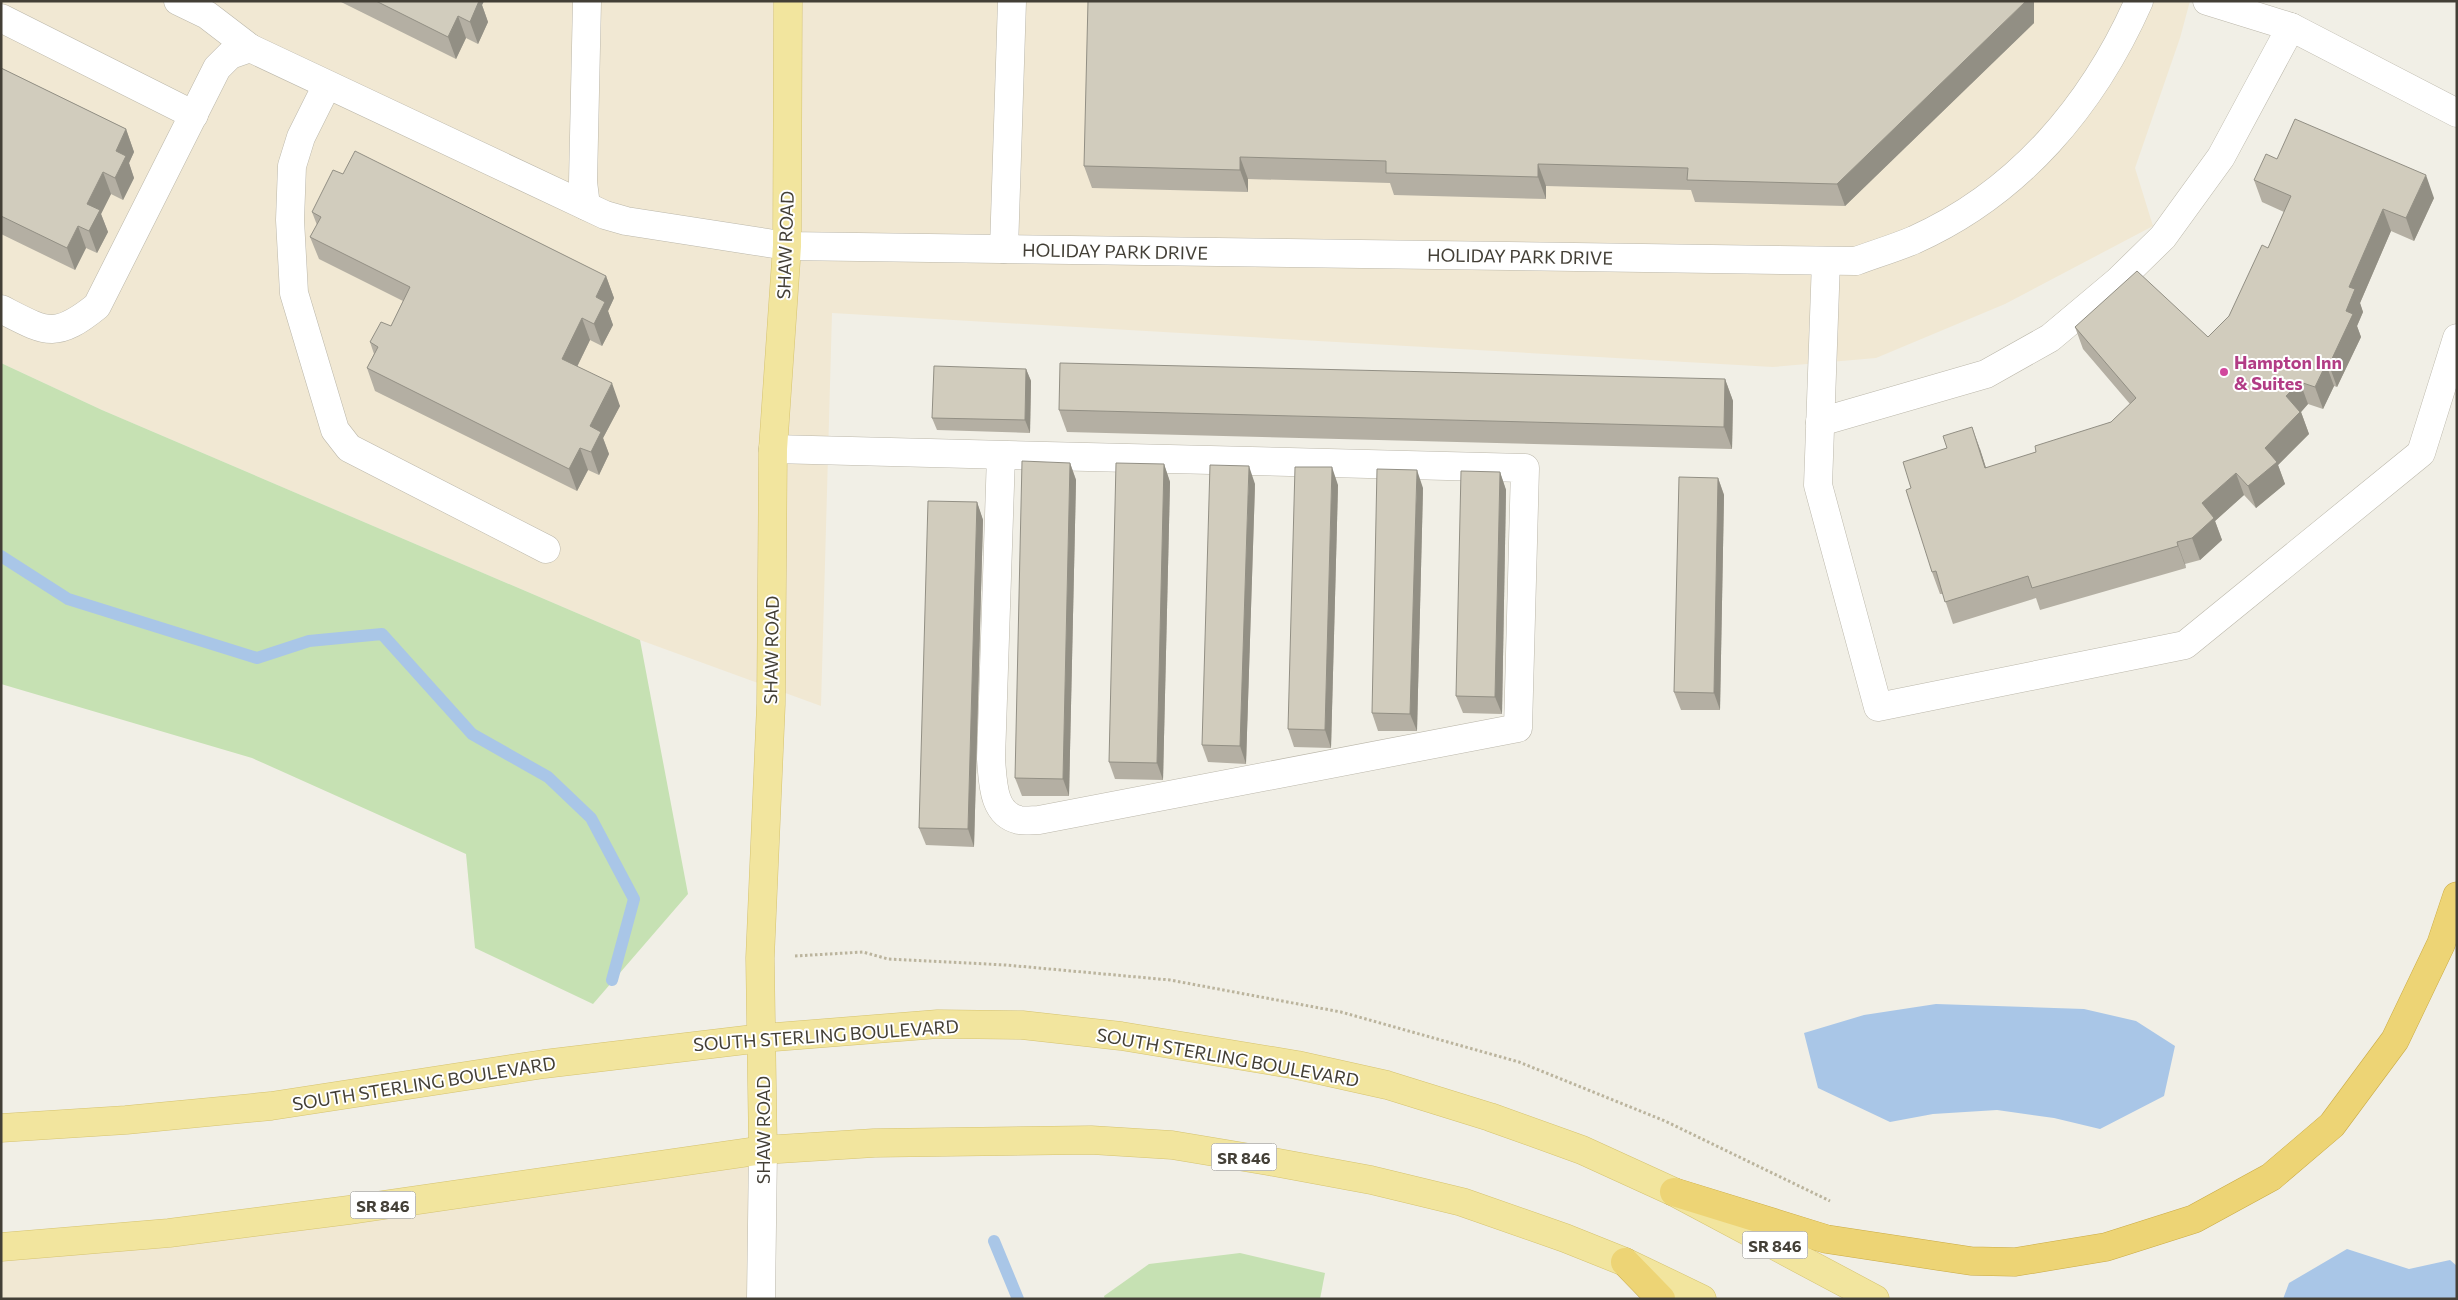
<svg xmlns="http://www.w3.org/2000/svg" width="2458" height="1300" font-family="Commissioner,sans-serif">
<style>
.commercial{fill:#f1e8d3}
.green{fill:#c6e1b3}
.water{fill:#a9c6e7}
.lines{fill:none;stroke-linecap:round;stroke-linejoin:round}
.stream{stroke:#a9c6e7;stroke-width:12}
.minor-casing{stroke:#bbb7aa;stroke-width:29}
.major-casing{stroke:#d5c370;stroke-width:29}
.highway-casing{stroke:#caab46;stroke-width:29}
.path{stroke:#bbb49d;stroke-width:3;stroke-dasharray:2.5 2.5;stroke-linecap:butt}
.minor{stroke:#fff;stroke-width:28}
.major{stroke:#f2e59e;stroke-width:28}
.highway{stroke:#edd475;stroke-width:28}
.wall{fill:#b4afa3}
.shaded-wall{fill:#928f84}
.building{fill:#d1ccbd;stroke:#928f84}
.hotel-dot{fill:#d1479c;stroke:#fff;stroke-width:2}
.labels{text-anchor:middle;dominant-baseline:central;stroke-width:4;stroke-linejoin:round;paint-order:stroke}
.shield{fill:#fff;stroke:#7b7972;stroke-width:1}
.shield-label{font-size:16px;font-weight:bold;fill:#433f36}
.street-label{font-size:18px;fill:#433f36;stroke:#fff}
.hotel-label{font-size:18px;font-weight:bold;fill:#b23c85;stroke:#fff;text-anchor:start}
</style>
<rect width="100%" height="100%" fill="#f1efe6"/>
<g class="commercial">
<path d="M1 1H2190L2180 38 2135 168 2153 226 2005 304 1876 358 1773 367 832 313 821 706 640 640 102 410 1 363Z"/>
<path d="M763 1150 761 1299H1V1247Z"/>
</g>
<g class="green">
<path d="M1 363 102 410 640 640 688 894 593 1004 475 948 466 854 252 758 1 684Z"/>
<path d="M1240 1253 1325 1273 1320 1299H1105L1104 1296 1149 1264Z"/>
</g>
<g class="water">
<path d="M1936 1004 2084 1009 2136 1021 2175 1046 2164 1096 2100 1129 2054 1118 1997 1110 1933 1114 1890 1122 1818 1088 1804 1033 1864 1015Z"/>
<path d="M2347 1249 2409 1269 2450 1260 2457 1266V1299H2283L2289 1283Z"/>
</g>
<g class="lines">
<g class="stream">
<path d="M1 556 68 599 257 658 309 641 382 634 472 734 548 777 591 818 634 899 612 980"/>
<path d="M994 1241 1018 1299"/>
</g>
<g class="minor-casing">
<g id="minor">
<path d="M178 1 207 15 250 48"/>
<path d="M2207 1 2291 27 2457 113"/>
<path d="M1 18 194 115"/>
<path d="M327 85 301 137 292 166 290 220 294 293 335 430 349 448 546 549"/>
<path d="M586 206 583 182 587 1"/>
<path d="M1004 249 1012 1"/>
<path d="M1826 261 1818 485 1878 707 2185 645 2421 453 2457 338"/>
<path d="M1 309C46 332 55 340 97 306L217 68 230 55 250 48 605 215 626 221 787 246 1856 261C1875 254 1895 248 1914 240 2019 193 2093 105 2139 1"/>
<path d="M1820 422 1986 374 2050 338 2118 281 2163 237 2221 157 2291 27"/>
<path d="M773 449 1525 468 1518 728 1039 820C1033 820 1025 821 1019 820 992 814 993 781 991 759L1001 455"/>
<path d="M761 1299 763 1150"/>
</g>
</g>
<g class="major-casing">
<g id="major">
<path d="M1 1128 126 1120 271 1106 544 1064 762 1038 938 1024 1022 1025 1121 1036 1297 1065 1387 1085 1490 1117 1582 1150 1674 1192 1875 1299"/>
<path d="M763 1150 760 958 771 704 773 449 787 246 788 1"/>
<path d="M1 1247 169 1233 349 1210 763 1150 874 1143 1091 1140 1172 1145 1268 1161 1371 1180 1462 1202 1565 1238 1625 1262 1702 1299"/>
</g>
</g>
<g class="highway-casing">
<g id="highway">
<path d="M1674 1192 1826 1239 1971 1261 2015 1262 2106 1247 2194 1219 2271 1177 2332 1125 2395 1040 2441 944 2457 896"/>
<path d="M1625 1262 1661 1299"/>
</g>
</g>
<path class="path" d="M795 956 863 952 888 959 1006 965 1170 980 1341 1012 1519 1062 1665 1121 1830 1201"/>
<use href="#minor" class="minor"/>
<use href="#major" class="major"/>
<use href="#highway" class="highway"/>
</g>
<g class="wall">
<path d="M339 1H484L482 5 488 22 478 44 466 38 456 59Z"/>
<path d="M2034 23 1845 206 1695 202 1691 190 1546 186V199L1394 195 1390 183 1248 179V192L1092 188 1084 166Z"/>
<path d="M1 68 126 129 134 152 129 163 134 178 123 200 111 194 101 214 108 232 97 253 86 248 75 270 1 234Z"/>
<path d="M2277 159 2434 198 2414 241 2391 231 2360 303 2363 312 2357 326 2361 337 2337 387 2334 386 2323 409 2308 404 2301 412 2309 434 2278 465 2285 484 2256 508 2244 495 2215 521 2222 540 2200 560 2185 564 2186 568 2040 610 2036 598 1953 624 1943 594H1940L1932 572 1911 488 1980 449 1986 468 2036 452 2111 422 2130 404 2083 349 2075 327 2208 337 2229 316 2268 248 2284 212 2262 202 2254 180Z"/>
<path d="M343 174 606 276 614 298 608 311 613 325 602 346 590 340 577 367 620 406 603 438 609 454 599 475 588 470 577 491 375 391 367 368 374 354 370 342 391 326 403 301 319 259 310 237 317 225 312 212Z"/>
<path d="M1026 369 1031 381 1030 433 937 430 932 418Z"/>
<path d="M1725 379 1733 401 1732 449 1067 432 1059 410Z"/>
<path d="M1070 463 1076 480 1069 796H1022L1015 778Z"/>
<path d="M1164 464 1170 482 1163 780 1115 779 1109 762Z"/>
<path d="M1500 472 1506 490 1502 714 1463 713 1456 696Z"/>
<path d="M1718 478 1724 495 1720 710H1681L1674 692Z"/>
<path d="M1255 484 1246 764 1208 762 1202 745Z"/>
<path d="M1338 485 1331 748 1294 747 1288 729Z"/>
<path d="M1423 488 1417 731H1378L1372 713Z"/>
<path d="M977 502 983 520 974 847 926 845 919 828Z"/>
</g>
<g class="shaded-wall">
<path d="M471 1H484L482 5 488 22 478 44 470 22Z"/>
<path d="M2026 1H2034V23L1845 206 1837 184Z"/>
<path d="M458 16 466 38 456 59 448 37Z"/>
<path d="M126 129 134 152 129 163 134 178 123 200 115 178 116 151Z"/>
<path d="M1240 157 1248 179V192L1240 170Z"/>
<path d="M1538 164 1546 186V199L1538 177Z"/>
<path d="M103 172 111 194 101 214 108 232 97 253 89 231 87 204Z"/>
<path d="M2426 175 2434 198 2414 241 2406 218Z"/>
<path d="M2383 209 2391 231 2360 303 2363 312 2357 326 2361 337 2337 387 2329 365 2346 311 2349 287Z"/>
<path d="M78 226 86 248 75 270 67 248Z"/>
<path d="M606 276 614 298 608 311 613 325 602 346 594 324 596 297Z"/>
<path d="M582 318 590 340 570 381 562 359Z"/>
<path d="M2326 364 2334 386 2323 409 2315 387Z"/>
<path d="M1026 369 1031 381 1030 433 1025 420Z"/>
<path d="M1725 379 1733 401 1732 449 1724 427Z"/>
<path d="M2300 382 2308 404 2301 412 2309 434 2278 465 2285 484 2256 508 2248 486 2265 448 2286 396Z"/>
<path d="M612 383 620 406 603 438 609 454 599 475 591 452 590 426Z"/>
<path d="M1972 427 1980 449 1993 490 1985 468Z"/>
<path d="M580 448 588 470 577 491 569 469Z"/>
<path d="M1070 463 1076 480 1069 796 1063 779Z"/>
<path d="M1164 464 1170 482 1163 780 1157 763Z"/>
<path d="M1249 466 1255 484 1246 764 1240 746Z"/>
<path d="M1332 467 1338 485 1331 748 1325 730Z"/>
<path d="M1417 470 1423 488 1417 731 1410 714Z"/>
<path d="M1500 472 1506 490 1502 714 1495 697Z"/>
<path d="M2236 473 2244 495 2215 521 2222 540 2200 560 2192 538 2202 503Z"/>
<path d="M1718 478 1724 495 1720 710 1714 693Z"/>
<path d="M977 502 983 520 974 847 968 829Z"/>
<path d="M2177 542 2185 564 2186 568 2178 546Z"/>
</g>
<g class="building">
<path d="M376 1H479L470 22 458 16 448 37Z"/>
<path d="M1088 1H2026L1837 184 1687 180 1688 168 1538 164V177L1386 173V161L1240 157V170L1084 166Z"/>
<path d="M1 68 126 129 116 151 126 156 115 178 103 172 87 204 100 210 89 231 78 226 67 248 1 216Z"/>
<path d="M2295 119 2426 175 2406 218 2383 209 2349 287 2355 289 2346 311 2353 314 2329 365 2326 364 2315 387 2300 382 2286 396 2300 412 2265 448 2277 462 2248 486 2236 473 2202 503 2214 518 2192 538 2177 542 2178 546 2032 588 2028 576 1945 602 1936 571 1932 572 1906 490 1911 488 1903 462 1947 448 1943 436 1972 427 1985 468 2036 452 2035 446 2111 422 2136 398 2075 327 2137 271 2208 337 2229 316 2262 245 2268 248 2291 196 2254 180 2266 154 2277 159Z"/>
<path d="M355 151 606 276 596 297 605 302 594 324 582 318 562 359 612 383 590 426 601 432 591 452 580 448 569 469 367 368 378 347 370 342 381 322 391 326 410 287 310 237 321 217 312 212 333 170 343 174Z"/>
<path d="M1060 363 1725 379 1724 427 1059 410Z"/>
<path d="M934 366 1026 369 1025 420 932 418Z"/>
<path d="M1022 461 1070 463 1063 779 1015 778Z"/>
<path d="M1116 463 1164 464 1157 763 1109 762Z"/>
<path d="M1210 465 1249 466 1240 746 1202 745Z"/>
<path d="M1295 467H1332L1325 730 1288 729Z"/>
<path d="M1377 469 1417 470 1410 714 1372 713Z"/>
<path d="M1461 471 1500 472 1495 697 1456 696Z"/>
<path d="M1679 477 1718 478 1714 693 1674 692Z"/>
<path d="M928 501 977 502 968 829 919 828Z"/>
</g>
<circle class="hotel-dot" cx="2224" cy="372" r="5"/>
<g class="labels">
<g class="shield">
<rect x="1211.5" y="1143.5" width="65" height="27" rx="4"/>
<rect x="350.5" y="1191.5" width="65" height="27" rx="4"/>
<rect x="1742.5" y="1231.5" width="65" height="27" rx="4"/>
</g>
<g class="shield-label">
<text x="1244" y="1157">SR 846</text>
<text x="383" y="1205">SR 846</text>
<text x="1775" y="1245">SR 846</text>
</g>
<g class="street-label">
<text transform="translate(785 245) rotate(-88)">SHAW ROAD</text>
<text transform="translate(1115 251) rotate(1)">HOLIDAY PARK DRIVE</text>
<text transform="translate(1520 256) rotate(1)">HOLIDAY PARK DRIVE</text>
<text transform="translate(771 650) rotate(-89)">SHAW ROAD</text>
<text transform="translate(826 1035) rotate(-4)">SOUTH STERLING BOULEVARD</text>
<text transform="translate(1228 1057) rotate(10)">SOUTH STERLING BOULEVARD</text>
<text transform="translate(424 1083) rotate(-9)">SOUTH STERLING BOULEVARD</text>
<text transform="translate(763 1130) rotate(-90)">SHAW ROAD</text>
</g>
<g class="hotel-label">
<text x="2234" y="362">Hampton Inn<tspan x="2234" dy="21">&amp; Suites</tspan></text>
</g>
</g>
<rect width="2458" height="1300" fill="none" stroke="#433f36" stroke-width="5"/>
</svg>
